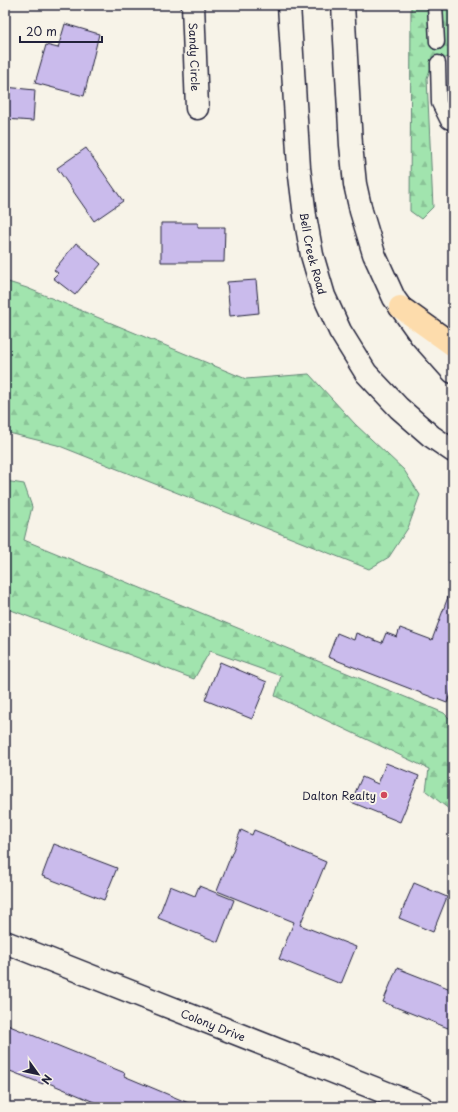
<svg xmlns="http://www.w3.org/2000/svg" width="458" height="1112" font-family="'Playpen Sans',sans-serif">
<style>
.forest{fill:url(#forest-firs);stroke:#628374}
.building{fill:#cabbec;stroke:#22223b}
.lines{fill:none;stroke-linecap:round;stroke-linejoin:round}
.service-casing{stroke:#22223b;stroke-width:17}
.minor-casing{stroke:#22223b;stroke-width:25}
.secondary-casing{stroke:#22223b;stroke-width:25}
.trunk-casing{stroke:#22223b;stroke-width:25}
.service{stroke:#f7f3e8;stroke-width:14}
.minor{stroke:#f7f3e8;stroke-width:22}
.secondary{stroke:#f7f3e8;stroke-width:22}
.trunk{stroke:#fddcac;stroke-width:22}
.poi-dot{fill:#d1495b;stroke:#f7f3e8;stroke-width:1.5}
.labels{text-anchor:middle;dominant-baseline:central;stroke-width:4;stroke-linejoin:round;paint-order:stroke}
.street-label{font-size:11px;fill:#22223b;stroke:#f7f3e8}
.poi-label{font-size:11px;fill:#22223b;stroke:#f7f3e8;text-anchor:end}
</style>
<defs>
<pattern id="forest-firs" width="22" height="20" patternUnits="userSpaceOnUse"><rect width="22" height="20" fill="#a1e4ae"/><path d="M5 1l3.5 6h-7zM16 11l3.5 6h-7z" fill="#8ac397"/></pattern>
</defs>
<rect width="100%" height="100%" fill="#f7f3e8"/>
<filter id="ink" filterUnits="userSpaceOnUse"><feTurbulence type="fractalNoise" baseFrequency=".025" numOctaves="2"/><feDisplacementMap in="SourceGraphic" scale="8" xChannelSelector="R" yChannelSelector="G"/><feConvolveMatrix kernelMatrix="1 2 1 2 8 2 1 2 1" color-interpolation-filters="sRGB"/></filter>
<g filter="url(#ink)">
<g class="forest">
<path d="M411 5H453V57L452 56 433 62 427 78 433 207 421 219 410 211Z"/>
<path d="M5 281 27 288 246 379 309 374 355 424 404 470 420 495 408 528 389 557 369 569 57 445 5 432Z"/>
<path d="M5 481 24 484 32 507 24 540 444 713 453 722V811L450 810 426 791 429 769 275 696 281 676 210 651 194 679 11 610 5 611Z"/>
</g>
<g class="building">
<path d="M65 24 99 34 84 96 35 83 46 45 58 48Z"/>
<path d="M5 87 35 90 33 121 5 119Z"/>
<path d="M86 148 123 201 94 221 57 168Z"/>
<path d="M161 223H198V227H225L224 262H161Z"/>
<path d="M76 243 101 264 75 295 53 278 58 273 54 270Z"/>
<path d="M256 280 259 313 230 316 227 282Z"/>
<path d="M451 589H453V686L447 703 328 657 337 633 354 640 356 633 382 643 386 633 397 637 400 628 432 640Z"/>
<path d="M220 662 267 682 252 719 205 700Z"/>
<path d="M386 763 419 776 400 822 351 802 362 777 378 784Z"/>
<path d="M241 830 252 835 254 830 286 843V845L326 862 300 925 356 947 341 984 279 959 294 922 217 891Z"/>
<path d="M54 844 117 868 104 900 42 876Z"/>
<path d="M414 883 447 897 433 932 399 918Z"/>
<path d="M170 886 195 896 199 886 234 900 218 942 158 918Z"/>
<path d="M397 968 453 990V1030L383 1002Z"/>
<path d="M5 1024 125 1073 124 1076 198 1107H106L44 1081 43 1084 5 1069Z"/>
</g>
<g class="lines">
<g class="service-casing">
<g id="service">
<path d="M435 5 437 42"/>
<path d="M438 63 439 103 448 121 453 123"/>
</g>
</g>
<g class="minor-casing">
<g id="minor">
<path id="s1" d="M193 5 197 108"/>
<path id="s2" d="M5 942 422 1107"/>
</g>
</g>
<g class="secondary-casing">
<g id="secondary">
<path id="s3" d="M289 5 299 168 305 216 312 255 324 296 340 331 366 373 399 408 431 436 453 451"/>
<path d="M343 5 351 145 355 184 361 211 374 254 394 298 421 336 453 372"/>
</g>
</g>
<g class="trunk-casing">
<path id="trunk" d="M400 307 453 345"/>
</g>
<use href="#service" class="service"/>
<use href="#minor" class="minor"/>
<use href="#secondary" class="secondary"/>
<use href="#trunk" class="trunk"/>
</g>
</g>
<circle class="poi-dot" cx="384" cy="795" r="4"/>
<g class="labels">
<g class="street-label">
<text stroke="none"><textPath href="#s1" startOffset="52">Sandy Circle</textPath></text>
<text stroke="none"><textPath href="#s3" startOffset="250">Bell Creek Road</textPath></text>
<text stroke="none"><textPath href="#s2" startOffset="224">Colony Drive</textPath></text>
</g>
<g class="poi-label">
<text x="376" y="795">Dalton Realty</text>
</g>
</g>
<rect width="458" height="1112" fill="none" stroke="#f7f3e8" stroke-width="20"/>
<rect x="10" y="10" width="438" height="1092" fill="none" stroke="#22223b" stroke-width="1.5" filter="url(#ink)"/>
<g transform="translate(38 1074) rotate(123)" stroke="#f7f3e8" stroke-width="3" paint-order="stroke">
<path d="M0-3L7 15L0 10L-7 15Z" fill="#22223b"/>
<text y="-6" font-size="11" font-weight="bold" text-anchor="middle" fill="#22223b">N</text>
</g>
<path d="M20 36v6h82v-6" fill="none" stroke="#22223b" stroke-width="2"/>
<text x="26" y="36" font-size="12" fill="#22223b" stroke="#f7f3e8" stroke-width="3" paint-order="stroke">20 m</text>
</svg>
